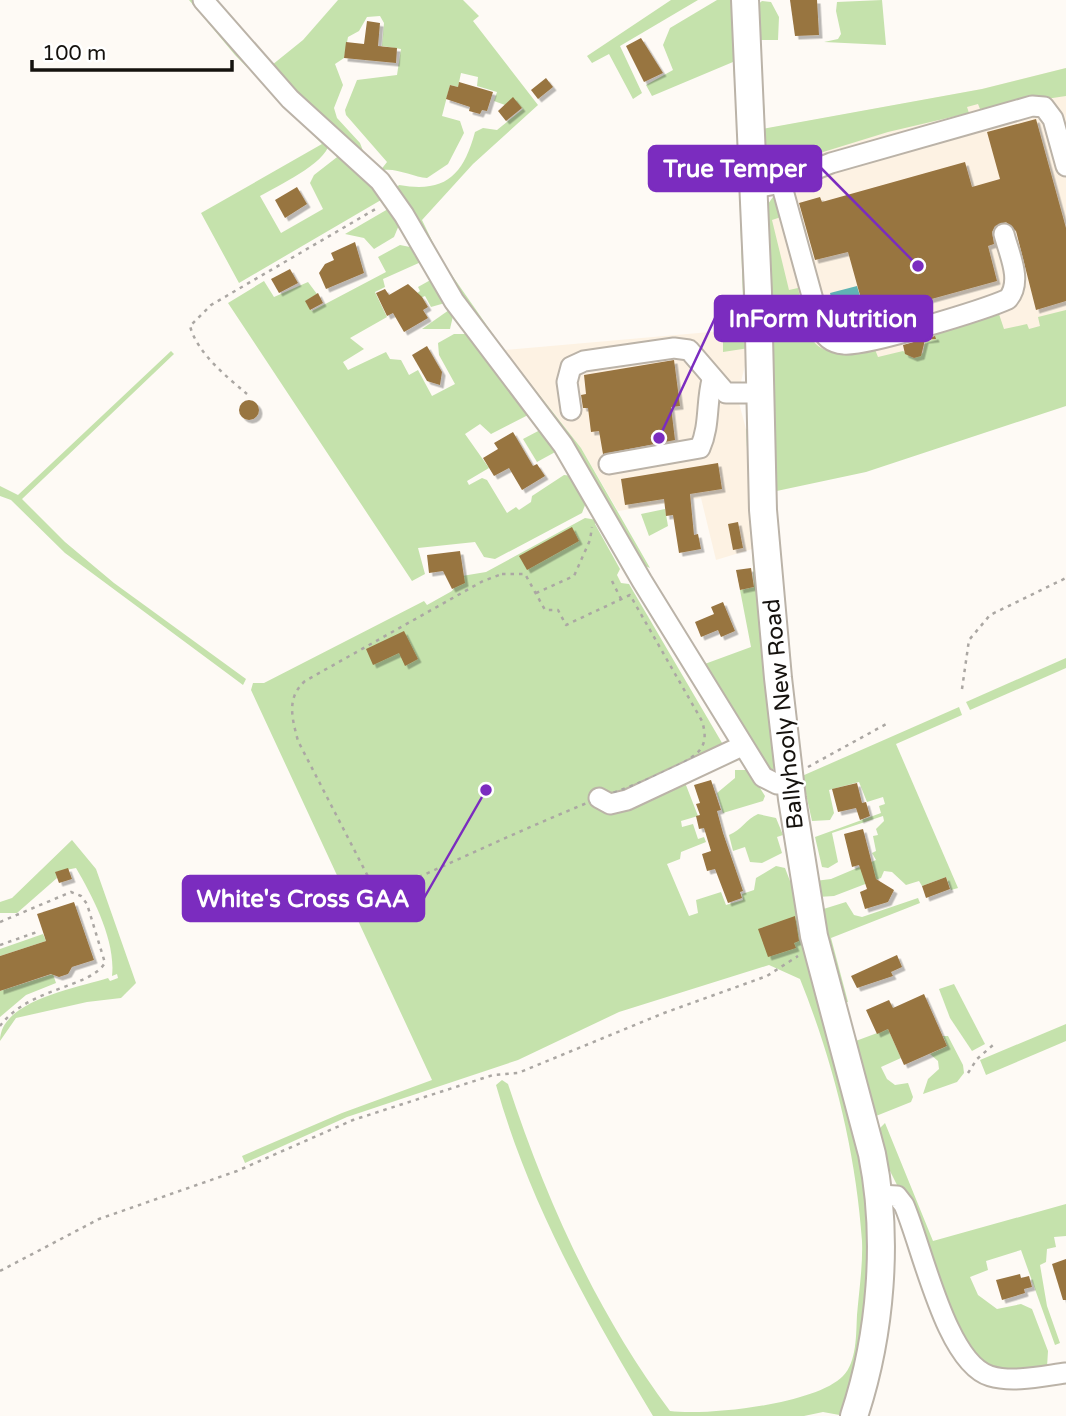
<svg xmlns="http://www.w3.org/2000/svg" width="1066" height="1416" font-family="'Varela Round',sans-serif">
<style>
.built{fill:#fdf2e3}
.green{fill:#c5e2ac}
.water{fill:#60b4b4}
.building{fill:#987441;filter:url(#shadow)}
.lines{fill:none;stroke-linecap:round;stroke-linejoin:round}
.minor-casing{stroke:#bbb3a8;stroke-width:23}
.major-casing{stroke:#bbb3a8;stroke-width:30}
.path{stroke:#aba7a3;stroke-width:2.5;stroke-dasharray:3.5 5;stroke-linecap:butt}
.minor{stroke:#fff;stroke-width:19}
.major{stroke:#fff;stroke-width:26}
.labels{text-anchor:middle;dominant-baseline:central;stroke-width:5;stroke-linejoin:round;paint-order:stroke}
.street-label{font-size:23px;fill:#15120e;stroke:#fff}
.leader{fill:none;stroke:#7b2cbf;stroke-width:2.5}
.callout-dot{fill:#7b2cbf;stroke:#fff;stroke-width:2.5}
.callout{fill:#7b2cbf;stroke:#7b2cbf;stroke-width:2.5}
.callout-label{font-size:24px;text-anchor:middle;font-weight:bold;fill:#fff}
</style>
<defs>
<filter id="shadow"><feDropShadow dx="3.5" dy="3.5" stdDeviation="0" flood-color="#0004"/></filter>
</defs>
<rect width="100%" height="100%" fill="#fefaf5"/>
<g class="built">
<path d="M1066 68V322L871 378 771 392 769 224 775 194 769 128 982 89Z"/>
<path d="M744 329 753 332 740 386 739 403 746 429 752 549 716 560 701 498 618 511 581 448 504 350Z"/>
</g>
<g class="green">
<path d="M189 0H197L329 144C326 163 276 187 260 196L281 233 323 209 310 183 314 175 341 154 365 173 381 200 239 283 201 213 322 144 235 55Z"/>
<path d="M338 0H463L479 16 473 21 538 105 473 164 422 220 437 251 433 254 394 190 399 185C445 193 463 176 475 132L483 128 497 130 523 109 513 98 505 105 494 101 497 92 477 86 478 77 461 73 458 87 450 85 442 116 460 121 464 133 448 164 427 178C413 177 393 166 380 171L387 162 346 115 345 110 357 80 397 75 401 49 382 46 384 23 380 16 367 17 359 31 348 37 344 58 335 64 343 85 334 108 337 118 360 143 365 156 278 78 272 65 303 40Z"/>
<path d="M671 0H698L620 46 642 93 633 99 609 54 592 63 587 56Z"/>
<path d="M717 0H739L746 141 738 144 733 62 652 96 646 85 673 70 663 45 670 28Z"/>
<path d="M882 0 886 45 824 42 838 39 841 34 836 11 837 2Z"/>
<path d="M762 1 771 2 779 17 778 40H759L765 116 759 117 757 5Z"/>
<path d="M1066 68V96L980 109 978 104 967 107 969 113 888 132 807 157 809 164 774 176 764 161 762 129 982 89Z"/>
<path d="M746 154 749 348 723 352V331L744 329 738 155Z"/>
<path d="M775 194 781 217 772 220 789 290 798 288C811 347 809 360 874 347L878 357 903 351 914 358 923 353 925 342 935 339 933 329 998 311 1004 329 1027 324 1029 329 1040 326 1038 317 1066 310V406L866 472 772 492 761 214Z"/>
<path d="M388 209 399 225 394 237 374 249 364 238 345 234Z"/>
<path d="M400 245 410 247 415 256H420L421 262 383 279 385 287 375 292 387 317 350 338 364 349 343 362 348 370 386 352 390 359 401 360 409 375 418 370 432 396 455 384 439 355 438 343 454 334H466L471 341H476L532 413 491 434 480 424 465 434 489 468 467 481 469 485 482 478 487 480 507 513 516 507 519 510 531 502 532 496 564 475 573 476 587 500 582 513 495 559 484 557 475 542 418 548 425 574 412 581 228 303 264 281 274 297 308 282 317 294 306 301 312 311 386 272 378 257Z"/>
<path d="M442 261 504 350 581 448 650 568 639 563 472 317Z"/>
<path d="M434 278 445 303 431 307 425 296 418 299 416 294 420 291 418 287Z"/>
<path d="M449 310 453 316 450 329H422Z"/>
<path d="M171 351 174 354 22 499 65 542 114 583 246 679 243 685 65 553 11 500 0 496V486L18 495Z"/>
<path d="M750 428 777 767 769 771 702 665 751 647 740 590 754 587 746 429Z"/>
<path d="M542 429 557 451 537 462 523 439Z"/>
<path d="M665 509 668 526 649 536 641 514Z"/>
<path d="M585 518 597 520 595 524 620 569 617 575 621 583 629 584 725 748 684 780 698 816 681 821 682 827 693 824 698 839 704 837 706 842 681 852 680 859 667 864 689 916 698 913 696 900 721 892 726 905 743 900 742 894 754 890 756 878 776 866 785 868 790 881 794 880 869 1170 871 1283 845 1416 823 1412 804 1416H653C590 1311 529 1203 496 1085L502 1080 508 1084C546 1200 597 1313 670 1411 708 1416 816 1404 843 1376 857 1362 856 1334 857 1315 859 1291 863 1265 862 1241 856 1152 833 1061 800 979L769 965 619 1012 518 1060 347 1117 245 1163 242 1156 342 1113 432 1080 251 690 253 683H264L424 601 427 605 452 591 462 576 486 572Z"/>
<path d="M1066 658V668L970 710 966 702Z"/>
<path d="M959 707 962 715 896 744 958 888 951 890 946 877 922 886 919 881 906 885 892 872 884 871 881 878 834 896 818 897 815 881 831 879 876 860 872 853 876 851 873 836 878 835 876 829 884 821 883 816 832 833 838 862 828 868 822 867 815 837 881 813 879 806 885 804 883 797 867 802 859 782 829 790 834 813 830 820 812 821 802 776Z"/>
<path d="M735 770H749L765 796 763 801 723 813 717 793 735 778Z"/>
<path d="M758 814 776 818 783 835 777 837 782 853 762 863 750 862 745 847 733 851 729 835C742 830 746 819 758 814Z"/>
<path d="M72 840 96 869 136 983 121 998 87 1002 16 1018 0 1041C0 1000 78 988 108 978L110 981 118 978 117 974 112 976C116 941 93 897 76 868L56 872 57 878 17 913H0V902L12 898Z"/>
<path d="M918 898 920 903 831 938 848 1002H844L817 911 846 902 854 915 862 917Z"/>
<path d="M43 934 46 941 0 956V949Z"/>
<path d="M53 974 56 983 26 995 0 1017V991Z"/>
<path d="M954 984 985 1044 972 1051 950 1018 939 989Z"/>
<path d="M1066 1024V1041L986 1075 980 1060Z"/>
<path d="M888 1029 901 1058 881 1067 887 1079 895 1085 908 1083 913 1097 911 1102 876 1116 869 1113 853 1042Z"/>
<path d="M943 1036H948L963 1065 964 1073 957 1082 923 1094 928 1079 939 1069 938 1061 930 1054 947 1046Z"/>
<path d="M885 1123 933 1241 1066 1204V1236L1054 1237 1056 1247 1047 1249 1046 1262 1040 1265 1047 1306 1060 1343 1055 1345 1021 1250 986 1261 988 1270 970 1277 978 1295 997 1309 1021 1304 1032 1309 1048 1351 1047 1367 1014 1373 978 1364 962 1341 922 1235 883 1157 876 1132Z"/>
</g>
<path class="water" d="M857 286 868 323 839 328 830 293Z"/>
<g class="building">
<path d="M790 0H817L819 35 795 36Z"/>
<path d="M367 21 380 23 378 46 397 48 396 63 344 58 346 42 364 44Z"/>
<path d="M641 38 663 73 644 82 626 46Z"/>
<path d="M546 78 553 87 538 99 531 90Z"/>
<path d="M459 82 493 92 487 111 482 110 480 114 469 111 470 107 446 99 450 85 458 87Z"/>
<path d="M513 97 522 108 506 121 498 111Z"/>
<path d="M1036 119 1066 228V301L1036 310 1016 231 1006 222 995 226 992 232 994 244 988 246 997 281 866 317 848 252 815 260 799 203 820 197 822 202 965 162 972 187 1000 179 987 132Z"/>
<path d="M297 187 307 204 285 218 275 200Z"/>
<path d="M355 242 364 273 326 289 319 273 325 264 334 260 331 253Z"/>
<path d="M290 269 298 283 279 293 271 279Z"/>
<path d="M408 284 422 297 428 307 423 310 428 318 404 332 393 313 387 316 376 293 385 289 389 295Z"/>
<path d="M318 293 323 303 310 310 305 301Z"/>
<path d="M935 336 936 339 925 340 921 356 914 358 905 354 903 345Z"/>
<path d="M427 346 442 372 440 385 427 381 412 355Z"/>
<path d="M674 360 680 406 671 407 675 440 603 454 599 431 591 432 588 408H583L581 395 586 394 584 375Z"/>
<circle cx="249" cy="410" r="10"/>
<path d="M513 432 533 466 537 464 545 476 522 490 509 468 494 476 483 458 498 449 494 443Z"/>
<path d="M718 463 722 489 690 494 694 535 698 534 701 549 679 553 673 515 666 516 664 499 625 505 621 479Z"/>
<path d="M738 522 743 548 733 550 728 524Z"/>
<path d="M572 527 579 541 527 570 519 556Z"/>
<path d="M460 551 465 583 452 589 443 571 429 573 427 555Z"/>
<path d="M751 568 754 587 740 590 736 570Z"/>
<path d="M723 602 735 631 721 637 718 630 701 637 695 622 714 614 711 607Z"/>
<path d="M404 631 418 659 405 666 399 653 373 665 366 649Z"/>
<path d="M711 780 721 810 717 811 723 833 743 891 740 892 742 898 728 903 715 869 707 871 702 854 711 851 704 828 699 829 696 816 700 815 696 804 700 803 694 785Z"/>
<path d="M857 783 862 803 866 802 870 816 860 820 856 808 838 812 832 789Z"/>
<path d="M863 829 876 879 894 890 888 902 865 909 860 892 867 889 859 865 852 867 844 834Z"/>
<path d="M68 868 72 879 59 883 55 872Z"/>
<path d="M946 877 950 889 926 898 922 886Z"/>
<path d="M74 902 94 960 72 967 68 974 59 977 51 974 0 991V956L46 941 37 914Z"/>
<path d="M795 916 799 941 794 943 796 948 768 957 758 929Z"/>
<path d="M897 955 902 967 891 972 893 976 857 988 851 976Z"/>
<path d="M924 994 947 1046 904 1065 888 1029 877 1034 866 1010 889 1000 893 1008Z"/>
<path d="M1066 1259V1300H1063L1052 1264Z"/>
<path d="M1020 1274 1021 1278 1029 1276 1032 1287 1024 1289 1025 1293 1002 1300 996 1280Z"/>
</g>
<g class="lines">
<g class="minor-casing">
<g id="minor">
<path d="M203 0 290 99 380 181 404 215 454 301 563 445 642 581 763 777 777 784 789 781"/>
<path d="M781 183 820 325C824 337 831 343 844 344 864 347 986 309 1008 299 1023 281 1009 254 1004 234"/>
<path d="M754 188 781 183 831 163 1032 106 1044 107 1053 119 1066 166"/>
<path d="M571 410 567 382 571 367 584 361 674 348 689 350 726 393H759"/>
<path d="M609 464 700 448C710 426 706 403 712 380"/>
<path d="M599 798 610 804 627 800 742 746"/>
<path d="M879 1195 897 1196 904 1205C922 1246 946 1363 990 1376 1013 1383 1043 1376 1066 1373"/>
</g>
</g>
<g class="major-casing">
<path id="major" d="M745 0 758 292 763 510 778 678 792 799 814 936 872 1154C889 1238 881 1335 854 1416"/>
</g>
<g class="path">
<path d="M247 394C227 377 197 353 190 326L211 305 379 207"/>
<path d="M502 574H525L545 610H558L566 625 630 595 702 721C705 731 707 742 699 751 683 769 616 791 592 801 525 828 460 859 394 888L381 893 376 892 298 741C292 718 286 698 305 681L483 581Z"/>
<path d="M612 581 621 599"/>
<path d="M536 593 574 576 590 540 592 527"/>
<path d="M962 689 969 640 990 615 1066 578"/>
<path d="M808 767 888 723"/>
<path d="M0 922 71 892 81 896 87 904 105 963C88 989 29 987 0 1026"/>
<path d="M0 945 37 932"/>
<path d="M968 1073 977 1059 993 1045"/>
<path d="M0 1271 99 1219 237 1171 353 1120 493 1075 518 1073 664 1013 767 976 798 956"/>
</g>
<use href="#minor" class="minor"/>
<use href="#major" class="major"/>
</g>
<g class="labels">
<g class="street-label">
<text transform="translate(784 714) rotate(-96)">Ballyhooly New Road</text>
</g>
</g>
<path class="leader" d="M918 266L821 168M659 438L715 318M486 790L424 898"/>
<g class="callout-dot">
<circle cx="918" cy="266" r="7"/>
<circle cx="659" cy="438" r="7"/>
<circle cx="486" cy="790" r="7"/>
</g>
<g class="callout">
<rect x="649" y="146" width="172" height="45" rx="7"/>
<rect x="715" y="296" width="217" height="45" rx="7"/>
<rect x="183" y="876" width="241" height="45" rx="7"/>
</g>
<g class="callout-label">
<text x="735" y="177">True Temper</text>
<text x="823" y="327">InForm Nutrition</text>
<text x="303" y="907">White's Cross GAA</text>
</g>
<path d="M32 60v10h200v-10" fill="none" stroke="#15120e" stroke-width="3.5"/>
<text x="42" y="60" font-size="21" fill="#15120e" stroke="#ffffff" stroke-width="5" paint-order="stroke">100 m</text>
</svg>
